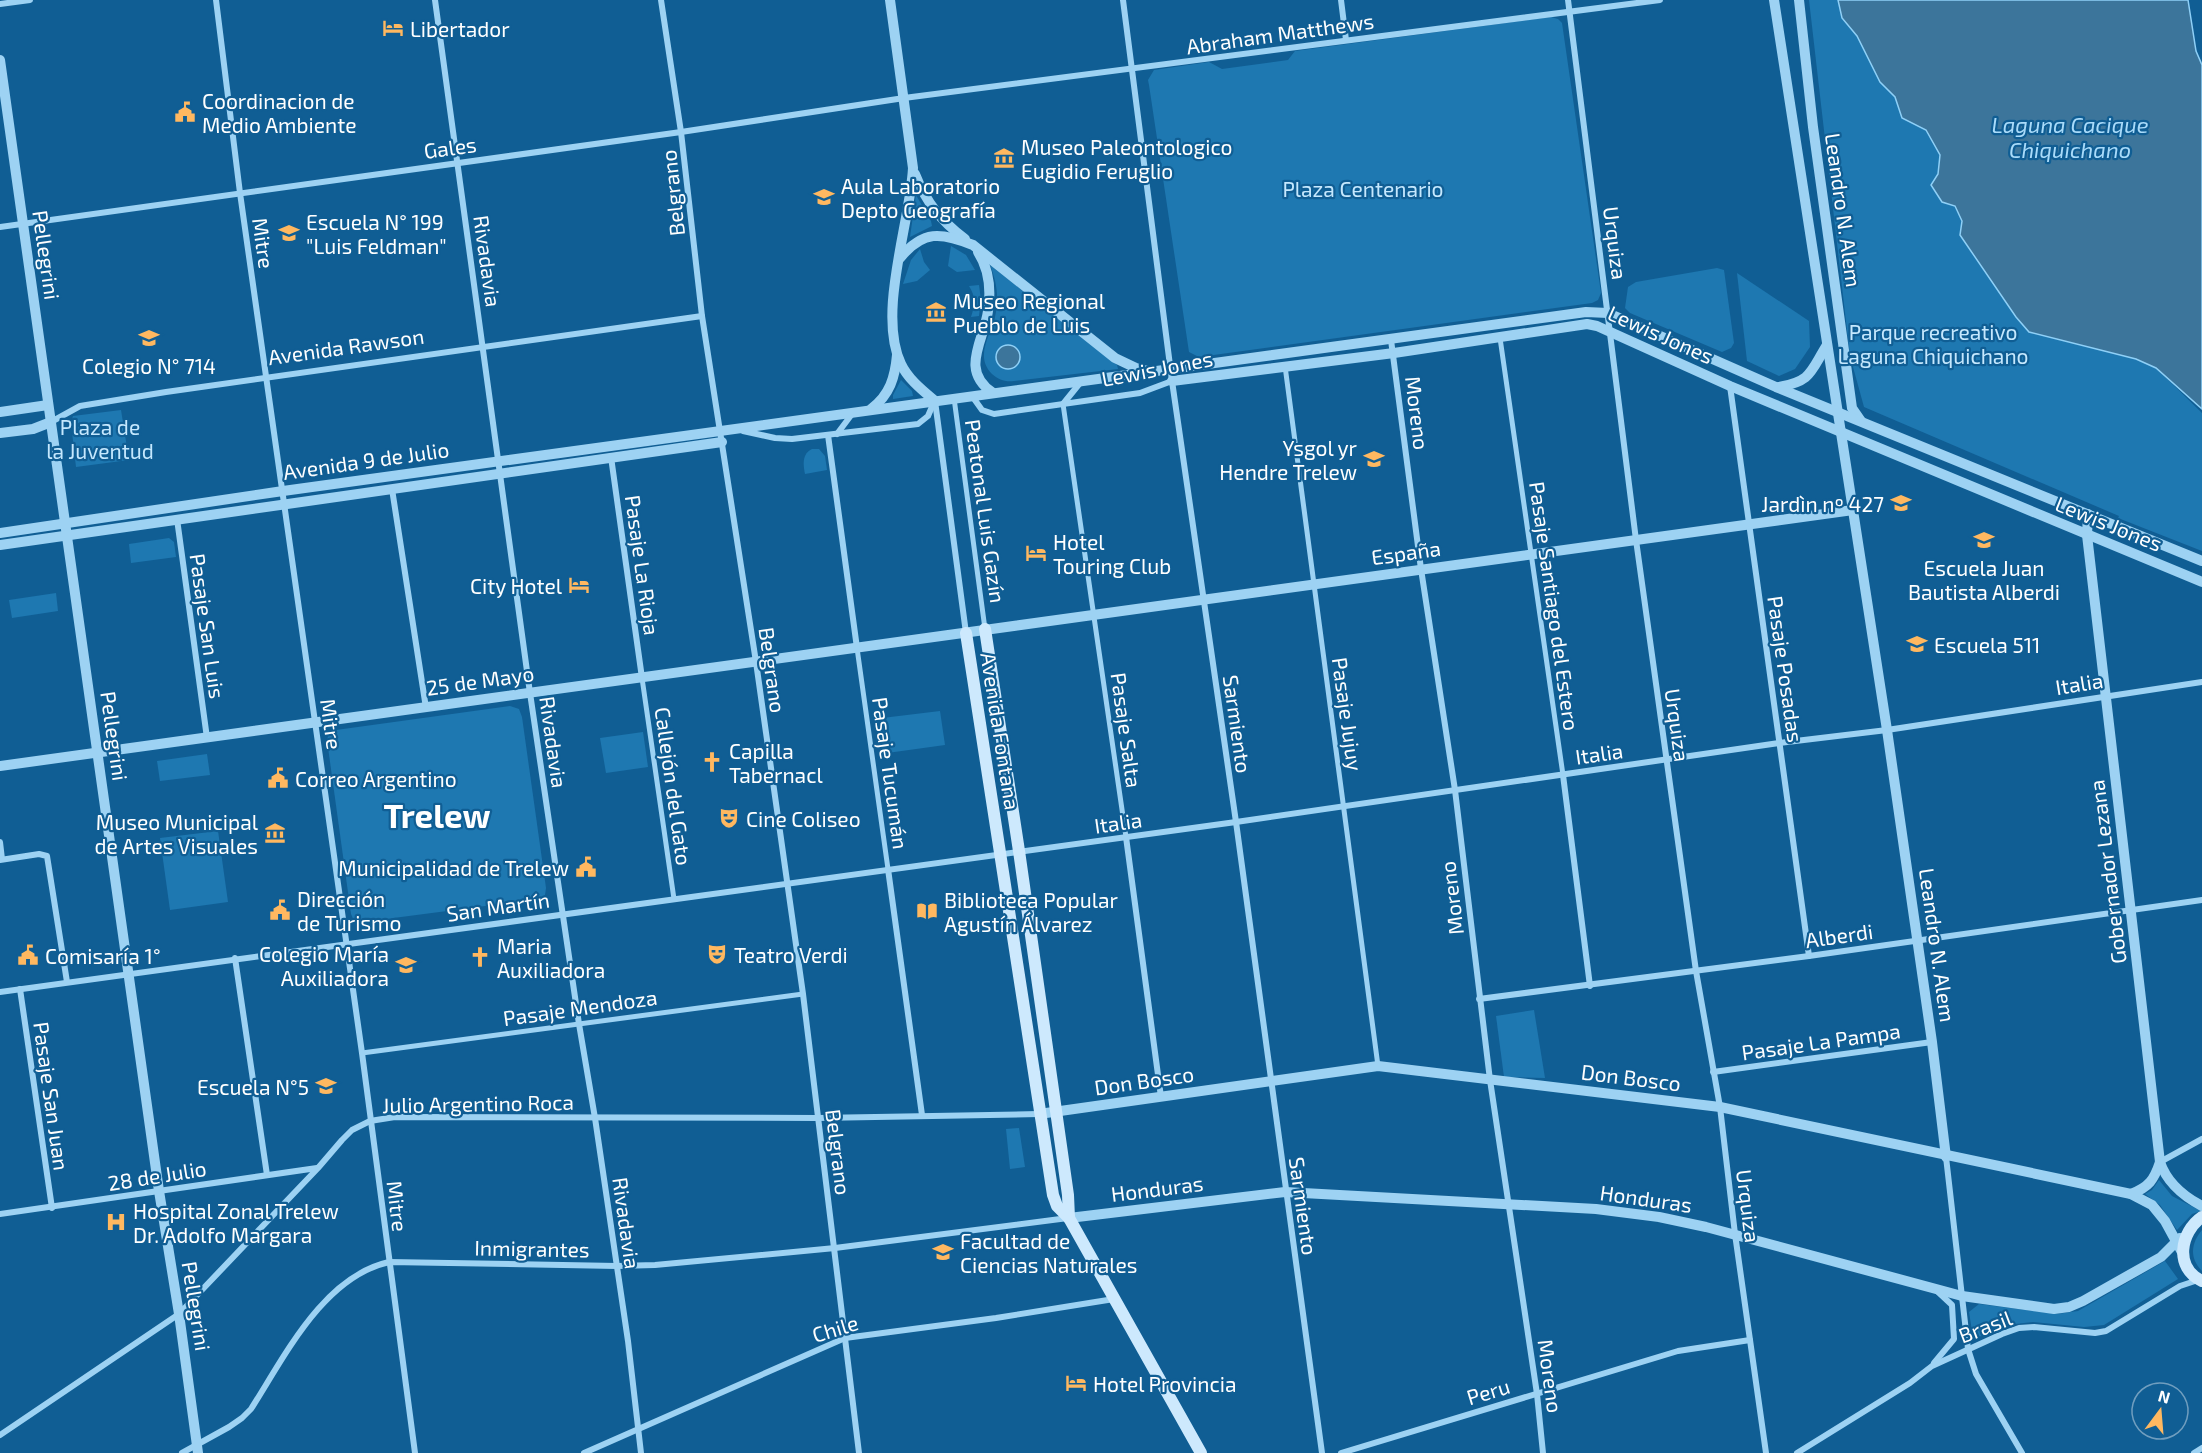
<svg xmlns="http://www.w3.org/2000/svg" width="2202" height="1453" font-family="'Exo 2',sans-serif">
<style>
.green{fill:#1e78b1}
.water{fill:#3c759b;stroke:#8fd0f7;stroke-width:1.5}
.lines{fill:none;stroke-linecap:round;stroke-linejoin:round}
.pedestrian{stroke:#9dd2f3;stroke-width:5}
.minor{stroke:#9dd2f3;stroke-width:6}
.tertiary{stroke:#9dd2f3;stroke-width:10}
.secondary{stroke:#cde9fd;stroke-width:12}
.labels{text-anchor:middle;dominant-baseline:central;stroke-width:4.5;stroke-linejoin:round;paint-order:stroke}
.poi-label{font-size:21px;fill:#fff;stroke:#105e94;text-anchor:start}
.street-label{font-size:21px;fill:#fff;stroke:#105e94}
.park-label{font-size:21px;fill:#c5e8fe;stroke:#105e94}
.water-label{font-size:22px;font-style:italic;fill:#a9dbfa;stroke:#105e94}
.town-label{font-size:33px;font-weight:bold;fill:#fff;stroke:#105e94}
</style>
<rect width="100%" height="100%" fill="#105e94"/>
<g class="green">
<path d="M1809 0H1838L1842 18 1857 36 1880 82 1895 97 1902 118 1926 130 1940 155 1938 174 1962 221 1960 235 2016 317 2029 332 2136 359 2156 368 2202 413V551L2118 518 2119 516 1864 407 1850 356Z"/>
<path d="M1551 17 1558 19 1562 23 1601 293 1598 300 1592 303 1199 357 1189 352 1149 85 1148 80 1154 70 1209 62 1222 69 1288 60 1295 51Z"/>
<path d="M916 195 931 221 932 226 910 237Z"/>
<path d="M951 246 966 255 975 270 957 272 948 266Z"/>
<path d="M920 249 924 262 930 270 917 281 903 284 911 260Z"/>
<path d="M990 265 1117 365 1118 369 1014 381C1005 382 999 380 992 374 973 355 993 333 996 312 999 295 996 280 990 265Z"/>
<path d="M1717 268 1724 270 1734 343 1731 348 1722 352 1630 313 1625 308 1628 287 1636 282Z"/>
<path d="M1737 273 1809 321 1810 347 1795 369 1779 376 1747 361Z"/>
<path d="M979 285 981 300 979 316 971 317C975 305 976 297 969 286Z"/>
<path d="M901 380 912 391 913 396 893 399V395Z"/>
<path d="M121 410 129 460 76 467 71 423 73 416Z"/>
<path d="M812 449H819L825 456 827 470 805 474C803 464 802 454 812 449Z"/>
<path d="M169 538 174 542 176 557 131 563 129 544Z"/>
<path d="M56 593 58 611 12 618 9 600Z"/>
<path d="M510 706 519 709 522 717 546 888 545 895 538 899 363 922 354 921 351 914 327 740 329 733 336 730Z"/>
<path d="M940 711 945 745 880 754 874 719Z"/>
<path d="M643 732 648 767 606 773 600 738Z"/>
<path d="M207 754 210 775 160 781 157 761Z"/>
<path d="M218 831 228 902 170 910 160 838Z"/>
<path d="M1534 1010 1545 1078 1504 1077 1496 1016Z"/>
<path d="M1019 1128 1025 1167 1010 1169 1006 1129Z"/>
<path d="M2159 1180 2172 1196 2201 1211 2192 1214 2177 1230 2160 1205 2145 1194 2152 1190Z"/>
<path d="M2202 1230V1271C2189 1258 2191 1243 2202 1230Z"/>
<path d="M2165 1261 2178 1279 2104 1325 2084 1327 2033 1322 2015 1324 1983 1336 1973 1337 1969 1312 1979 1304 2057 1314 2078 1311Z"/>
</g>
<g class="water">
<path d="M1838 0H2188L2196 51 2202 65V409L2156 368 2136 359 2029 332 2016 317 1960 235 1962 221 1955 206 1942 202 1931 185 1938 174 1940 155 1926 130 1902 118 1895 97 1880 82 1857 36 1842 18Z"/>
<circle cx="1008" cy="357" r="12"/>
</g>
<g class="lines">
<g class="pedestrian">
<path d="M1500 338 1563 775"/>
<path d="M1285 366 1378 1066"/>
<path d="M954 398 985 629"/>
<path d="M1063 404 1126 837"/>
<path d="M857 648 888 869"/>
<path d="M642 678 674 899"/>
<path d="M362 1053 803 994"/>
</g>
<g class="minor">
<path d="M216 0 240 193 362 1053 415 1453"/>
<path d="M435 0 530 693 579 1024 595 1118 628 1341 641 1453"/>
<path d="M661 0 681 132 702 316 756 662 803 994 859 1453"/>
<path d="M1123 0 1172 381 1236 822 1322 1453"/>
<path d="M1341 0 1346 40"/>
<path d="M1568 0 1636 540 1696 971 1720 1107 1735 1234 1766 1453"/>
<path d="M0 4 30 0"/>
<path d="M0 227 681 132 904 98 1660 0"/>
<path d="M1391 340 1421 569 1455 790 1490 1080 1537 1394 1543 1453"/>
<path d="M1730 386 1809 956"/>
<path d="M972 396 982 410 994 414 1140 393 1172 381"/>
<path d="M935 401 966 633"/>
<path d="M1063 404 1080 383"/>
<path d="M51 422 80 406 166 392 702 316"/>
<path d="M743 431 775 438 792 439 918 424 928 416 934 402"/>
<path d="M837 434 852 414"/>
<path d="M828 435 857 648"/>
<path d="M611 457 642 678"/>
<path d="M392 489 426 708"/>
<path d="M177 519 207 738"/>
<path d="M1563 775 1590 986"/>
<path d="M1126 837 1161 1097"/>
<path d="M0 842 2 859"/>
<path d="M0 860 39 854 47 856 67 982"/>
<path d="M888 869 922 1115"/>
<path d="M235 958 267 1175"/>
<path d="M20 989 52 1208"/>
<path d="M0 992 1236 822 1779 743 1887 730 2202 682"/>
<path d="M1479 999 1809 956 2202 900"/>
<path d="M1713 1072 1932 1042"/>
<path d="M1946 1157 1968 1349 1976 1374 2022 1453"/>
<path d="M2160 1162 2202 1139"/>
<path d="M0 1214 317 1168"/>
<path d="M1934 1363 1954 1339 1952 1305 1937 1291"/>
<path d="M0 1435 179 1314 318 1168 342 1140 352 1130 370 1121 395 1117 818 1118 1039 1114"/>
<path d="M182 1453 229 1427 242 1418 251 1409C285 1356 323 1277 389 1262L617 1266 655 1265 835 1248 1068 1218"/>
<path d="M584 1453 845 1338 996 1318 1114 1299"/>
<path d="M1341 1453 1678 1351 1750 1340"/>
<path d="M1797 1453 1910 1383 1932 1366 2002 1334 2019 1328 2034 1327 2095 1333 2106 1331 2180 1286 2198 1280"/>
<path d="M2194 1453 2202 1448"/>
</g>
<g class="tertiary">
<path d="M890 0 913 168C910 224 877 313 901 364 908 379 922 390 935 401"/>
<path d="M1774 0 1887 730 1932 1042 1946 1157"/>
<path d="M1799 0 1813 127 1852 408 1861 421"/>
<path d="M0 60 159 1191 179 1314 198 1453"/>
<path d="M915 174C926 202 941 221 965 239"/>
<path d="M978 252C989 269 991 291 988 311 984 341 959 370 993 393"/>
<path d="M900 258C923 230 941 232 973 245L1115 358 1136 368 1148 371"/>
<path d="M1172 381 1394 353 1587 324 1597 326 1730 386 2202 582"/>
<path d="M1779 387C1812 381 1810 372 1827 345"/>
<path d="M871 409C890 395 895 377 897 355"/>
<path d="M0 412 48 405"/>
<path d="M0 433 33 429 51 422"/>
<path d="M2088 514 2087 535 2160 1162C2167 1183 2183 1196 2202 1206"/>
<path d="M0 533 283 491 1586 312 1608 313 1776 387 2202 561"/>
<path d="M0 545 722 442"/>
<path d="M0 766 1853 510"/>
<path d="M1039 1114 1378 1066 1720 1107 2131 1194 2152 1205 2165 1221 2183 1254"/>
<path d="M2131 1194C2149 1187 2154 1180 2160 1162"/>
<path d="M1069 1218 1285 1192 1596 1209 1659 1217 1706 1227 1962 1296 2054 1309 2069 1307 2083 1301 2161 1257 2180 1238"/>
</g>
<g class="secondary">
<path d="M985 629 1019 851 1068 1195 1069 1218"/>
<path d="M966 633 1053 1195 1057 1206 1069 1218 1201 1453"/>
<path d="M2202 1217C2180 1232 2174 1268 2202 1281"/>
</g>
</g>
<defs>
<g id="hotel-bare" transform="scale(1.62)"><path d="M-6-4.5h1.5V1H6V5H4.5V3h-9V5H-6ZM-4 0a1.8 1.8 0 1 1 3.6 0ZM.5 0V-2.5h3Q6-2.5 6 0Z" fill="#ffb860" stroke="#105e94" stroke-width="2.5" paint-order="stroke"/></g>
<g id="civic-bare" transform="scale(1.62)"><path d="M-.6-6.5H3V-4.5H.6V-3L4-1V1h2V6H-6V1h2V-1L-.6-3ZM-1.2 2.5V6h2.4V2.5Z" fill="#ffb860" stroke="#105e94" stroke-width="2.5" paint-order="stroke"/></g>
<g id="museum-bare" transform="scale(1.62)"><path d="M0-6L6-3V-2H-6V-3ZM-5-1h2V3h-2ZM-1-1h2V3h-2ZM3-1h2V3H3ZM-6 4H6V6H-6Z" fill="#ffb860" stroke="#105e94" stroke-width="2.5" paint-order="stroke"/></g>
<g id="university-bare" transform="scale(1.62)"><path d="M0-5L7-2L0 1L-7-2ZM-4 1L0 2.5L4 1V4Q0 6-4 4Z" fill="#ffb860" stroke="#105e94" stroke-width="2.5" paint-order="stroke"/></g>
<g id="school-bare" transform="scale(1.62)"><path d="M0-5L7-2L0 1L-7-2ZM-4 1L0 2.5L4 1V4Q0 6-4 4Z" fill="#ffb860" stroke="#105e94" stroke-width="2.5" paint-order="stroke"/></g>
<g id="church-bare" transform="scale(1.62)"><path d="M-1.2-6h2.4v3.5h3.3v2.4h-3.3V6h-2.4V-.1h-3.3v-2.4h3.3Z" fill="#ffb860" stroke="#105e94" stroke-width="2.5" paint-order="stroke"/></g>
<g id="theatre-bare" transform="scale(1.62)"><path d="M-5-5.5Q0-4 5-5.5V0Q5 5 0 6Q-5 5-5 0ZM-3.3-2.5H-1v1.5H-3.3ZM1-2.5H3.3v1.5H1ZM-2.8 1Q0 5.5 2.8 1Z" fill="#ffb860" stroke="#105e94" stroke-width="2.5" paint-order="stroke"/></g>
<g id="library-bare" transform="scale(1.62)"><path d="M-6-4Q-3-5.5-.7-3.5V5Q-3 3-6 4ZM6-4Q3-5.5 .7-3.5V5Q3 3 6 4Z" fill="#ffb860" stroke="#105e94" stroke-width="2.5" paint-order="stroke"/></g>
<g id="hospital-bare" transform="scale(1.62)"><path d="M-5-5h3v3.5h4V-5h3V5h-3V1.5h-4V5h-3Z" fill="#ffb860" stroke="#105e94" stroke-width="2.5" paint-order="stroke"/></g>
</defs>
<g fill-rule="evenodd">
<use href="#hotel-bare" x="393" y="28"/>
<use href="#civic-bare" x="185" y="112"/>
<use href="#museum-bare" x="1004" y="158"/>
<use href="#university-bare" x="824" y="197"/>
<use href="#school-bare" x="289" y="233"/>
<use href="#museum-bare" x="936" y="312"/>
<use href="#school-bare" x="149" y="338"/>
<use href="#school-bare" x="1374" y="459"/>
<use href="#school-bare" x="1901" y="503"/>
<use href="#school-bare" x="1984" y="540"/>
<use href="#hotel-bare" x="1036" y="553"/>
<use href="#hotel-bare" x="579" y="585"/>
<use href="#school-bare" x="1917" y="644"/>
<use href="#church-bare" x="712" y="762"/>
<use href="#civic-bare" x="278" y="778"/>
<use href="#theatre-bare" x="729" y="818"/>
<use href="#museum-bare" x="275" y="833"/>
<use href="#civic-bare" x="586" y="867"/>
<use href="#civic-bare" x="280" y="910"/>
<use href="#library-bare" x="927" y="911"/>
<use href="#theatre-bare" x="717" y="954"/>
<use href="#civic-bare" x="28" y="955"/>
<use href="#church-bare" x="480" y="957"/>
<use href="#school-bare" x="406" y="965"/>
<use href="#school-bare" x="326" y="1086"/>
<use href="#hospital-bare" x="116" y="1222"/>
<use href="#university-bare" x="943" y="1252"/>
<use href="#hotel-bare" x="1076" y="1383"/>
</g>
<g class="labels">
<g class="poi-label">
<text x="410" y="28">Libertador</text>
<text x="202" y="100">Coordinacion de<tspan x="202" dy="24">Medio Ambiente</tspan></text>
<text x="1021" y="146">Museo Paleontologico<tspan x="1021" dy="24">Eugidio Feruglio</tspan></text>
<text x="841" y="185">Aula Laboratorio<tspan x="841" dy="24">Depto Geografía</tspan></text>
<text x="306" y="221">Escuela N° 199<tspan x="306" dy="24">"Luis Feldman"</tspan></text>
<text x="953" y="300">Museo Regional<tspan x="953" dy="24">Pueblo de Luis</tspan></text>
<text x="149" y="365" text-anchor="middle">Colegio N° 714</text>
<text x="1357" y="447" text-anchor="end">Ysgol yr<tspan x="1357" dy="24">Hendre Trelew</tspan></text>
<text x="1884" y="503" text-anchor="end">Jardìn nº 427</text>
<text x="1053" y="541">Hotel<tspan x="1053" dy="24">Touring Club</tspan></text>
<text x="1984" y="567" text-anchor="middle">Escuela Juan<tspan x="1984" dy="24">Bautista Alberdi</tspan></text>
<text x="562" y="585" text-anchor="end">City Hotel</text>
<text x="1934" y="644">Escuela 511</text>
<text x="729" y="750">Capilla<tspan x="729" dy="24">Tabernacl</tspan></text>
<text x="295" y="778">Correo Argentino</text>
<text x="746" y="818">Cine Coliseo</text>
<text x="258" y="821" text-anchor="end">Museo Municipal<tspan x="258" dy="24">de Artes Visuales</tspan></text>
<text x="569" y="867" text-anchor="end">Municipalidad de Trelew</text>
<text x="297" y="898">Dirección<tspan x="297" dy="24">de Turismo</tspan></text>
<text x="944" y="899">Biblioteca Popular<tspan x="944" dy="24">Agustín Álvarez</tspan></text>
<text x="497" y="945">Maria<tspan x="497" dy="24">Auxiliadora</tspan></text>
<text x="389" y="953" text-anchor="end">Colegio María<tspan x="389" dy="24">Auxiliadora</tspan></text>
<text x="734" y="954">Teatro Verdi</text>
<text x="45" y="955">Comisaría 1°</text>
<text x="309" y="1086" text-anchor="end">Escuela N°5</text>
<text x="133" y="1210">Hospital Zonal Trelew<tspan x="133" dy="24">Dr. Adolfo Margara</tspan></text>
<text x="960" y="1240">Facultad de<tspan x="960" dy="24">Ciencias Naturales</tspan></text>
<text x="1093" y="1383">Hotel Provincia</text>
</g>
<g class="street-label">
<text transform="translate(1280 33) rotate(-8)">Abraham Matthews</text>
<text transform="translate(450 147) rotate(-8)">Gales</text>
<text transform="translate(672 193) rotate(-96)">Belgrano</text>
<text transform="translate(1844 210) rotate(82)">Leandro N. Alem</text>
<text transform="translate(264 243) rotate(82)">Mitre</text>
<text transform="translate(1616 243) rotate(83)">Urquiza</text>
<text transform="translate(47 255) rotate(82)">Pellegrini</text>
<text transform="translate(488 261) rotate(82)">Rivadavia</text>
<text transform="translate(1661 334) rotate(24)">Lewis Jones</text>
<text transform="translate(346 346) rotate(-8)">Avenida Rawson</text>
<text transform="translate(1157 368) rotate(-11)">Lewis Jones</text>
<text transform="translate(1418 413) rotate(83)">Moreno</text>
<text transform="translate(366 460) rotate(-8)">Avenida 9 de Julio</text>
<text transform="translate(986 511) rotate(82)">Peatonal Luis Gazín</text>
<text transform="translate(2109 523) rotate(22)">Lewis Jones</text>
<text transform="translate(1406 552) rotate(-8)">España</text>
<text transform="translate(643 565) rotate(82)">Pasaje La Rioja</text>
<text transform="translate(1555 606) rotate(82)">Pasaje Santiago del Estero</text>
<text transform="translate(208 626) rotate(82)">Pasaje San Luis</text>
<text transform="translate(1786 669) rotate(82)">Pasaje Posadas</text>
<text transform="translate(773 670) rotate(82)">Belgrano</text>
<text transform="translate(480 680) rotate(-8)">25 de Mayo</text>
<text transform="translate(2079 683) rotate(-9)">Italia</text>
<text transform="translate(1348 714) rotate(82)">Pasaje Jujuy</text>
<text transform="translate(332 724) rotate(82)">Mitre</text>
<text transform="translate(1238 724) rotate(82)">Sarmiento</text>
<text transform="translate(1678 725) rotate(82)">Urquiza</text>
<text transform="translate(1127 730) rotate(82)">Pasaje Salta</text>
<text transform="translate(1001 731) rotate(81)">Avenida Fontana</text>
<text transform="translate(115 736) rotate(82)">Pellegrini</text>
<text transform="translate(554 742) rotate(82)">Rivadavia</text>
<text transform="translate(1599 753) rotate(-8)">Italia</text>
<text transform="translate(891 773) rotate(82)">Pasaje Tucumán</text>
<text transform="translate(674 786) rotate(82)">Callejón del Gato</text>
<text transform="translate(1118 822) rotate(-8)">Italia</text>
<text transform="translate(2107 872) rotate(-97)">Gobernador Lezana</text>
<text transform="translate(1451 898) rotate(-97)">Moreno</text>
<text transform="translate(498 906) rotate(-8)">San Martín</text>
<text transform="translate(1839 935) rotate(-8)">Alberdi</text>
<text transform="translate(1938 945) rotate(82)">Leandro N. Alem</text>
<text transform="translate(580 1007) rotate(-8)">Pasaje Mendoza</text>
<text transform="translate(1821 1041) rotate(-8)">Pasaje La Pampa</text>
<text transform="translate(1631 1077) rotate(7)">Don Bosco</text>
<text transform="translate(1144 1080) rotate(-8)">Don Bosco</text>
<text transform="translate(52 1096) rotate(82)">Pasaje San Juan</text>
<text transform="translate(478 1103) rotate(-1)">Julio Argentino Roca</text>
<text transform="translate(839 1152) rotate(83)">Belgrano</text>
<text transform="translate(157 1175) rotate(-9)">28 de Julio</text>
<text transform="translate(1157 1188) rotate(-7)">Honduras</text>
<text transform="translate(1646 1198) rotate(8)">Honduras</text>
<text transform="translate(398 1206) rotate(83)">Mitre</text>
<text transform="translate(1304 1206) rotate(82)">Sarmiento</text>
<text transform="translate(1749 1206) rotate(83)">Urquiza</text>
<text transform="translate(627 1223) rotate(82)">Rivadavia</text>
<text transform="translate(532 1248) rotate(1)">Inmigrantes</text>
<text transform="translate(197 1306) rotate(81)">Pellegrini</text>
<text transform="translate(1985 1326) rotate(-21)">Brasil</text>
<text transform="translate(835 1328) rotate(-17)">Chile</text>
<text transform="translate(1551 1376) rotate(82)">Moreno</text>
<text transform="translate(1488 1391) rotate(-17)">Peru</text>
</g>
<g class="park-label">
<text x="1363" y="188">Plaza Centenario</text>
<text x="1933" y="331">Parque recreativo<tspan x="1933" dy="24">Laguna Chiquichano</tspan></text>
<text x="100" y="426">Plaza de<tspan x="100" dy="24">la Juventud</tspan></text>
</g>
<g class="water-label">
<text x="2070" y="124">Laguna Cacique<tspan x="2070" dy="25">Chiquichano</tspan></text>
</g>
<g class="town-label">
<text x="437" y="815">Trelew</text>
</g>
</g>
<g transform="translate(2160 1411) rotate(16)"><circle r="28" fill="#105e94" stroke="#709ebf" stroke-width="1.5"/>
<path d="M0-4.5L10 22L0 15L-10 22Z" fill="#ffb860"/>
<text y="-9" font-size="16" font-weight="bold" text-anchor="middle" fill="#ffffff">N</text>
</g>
</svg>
